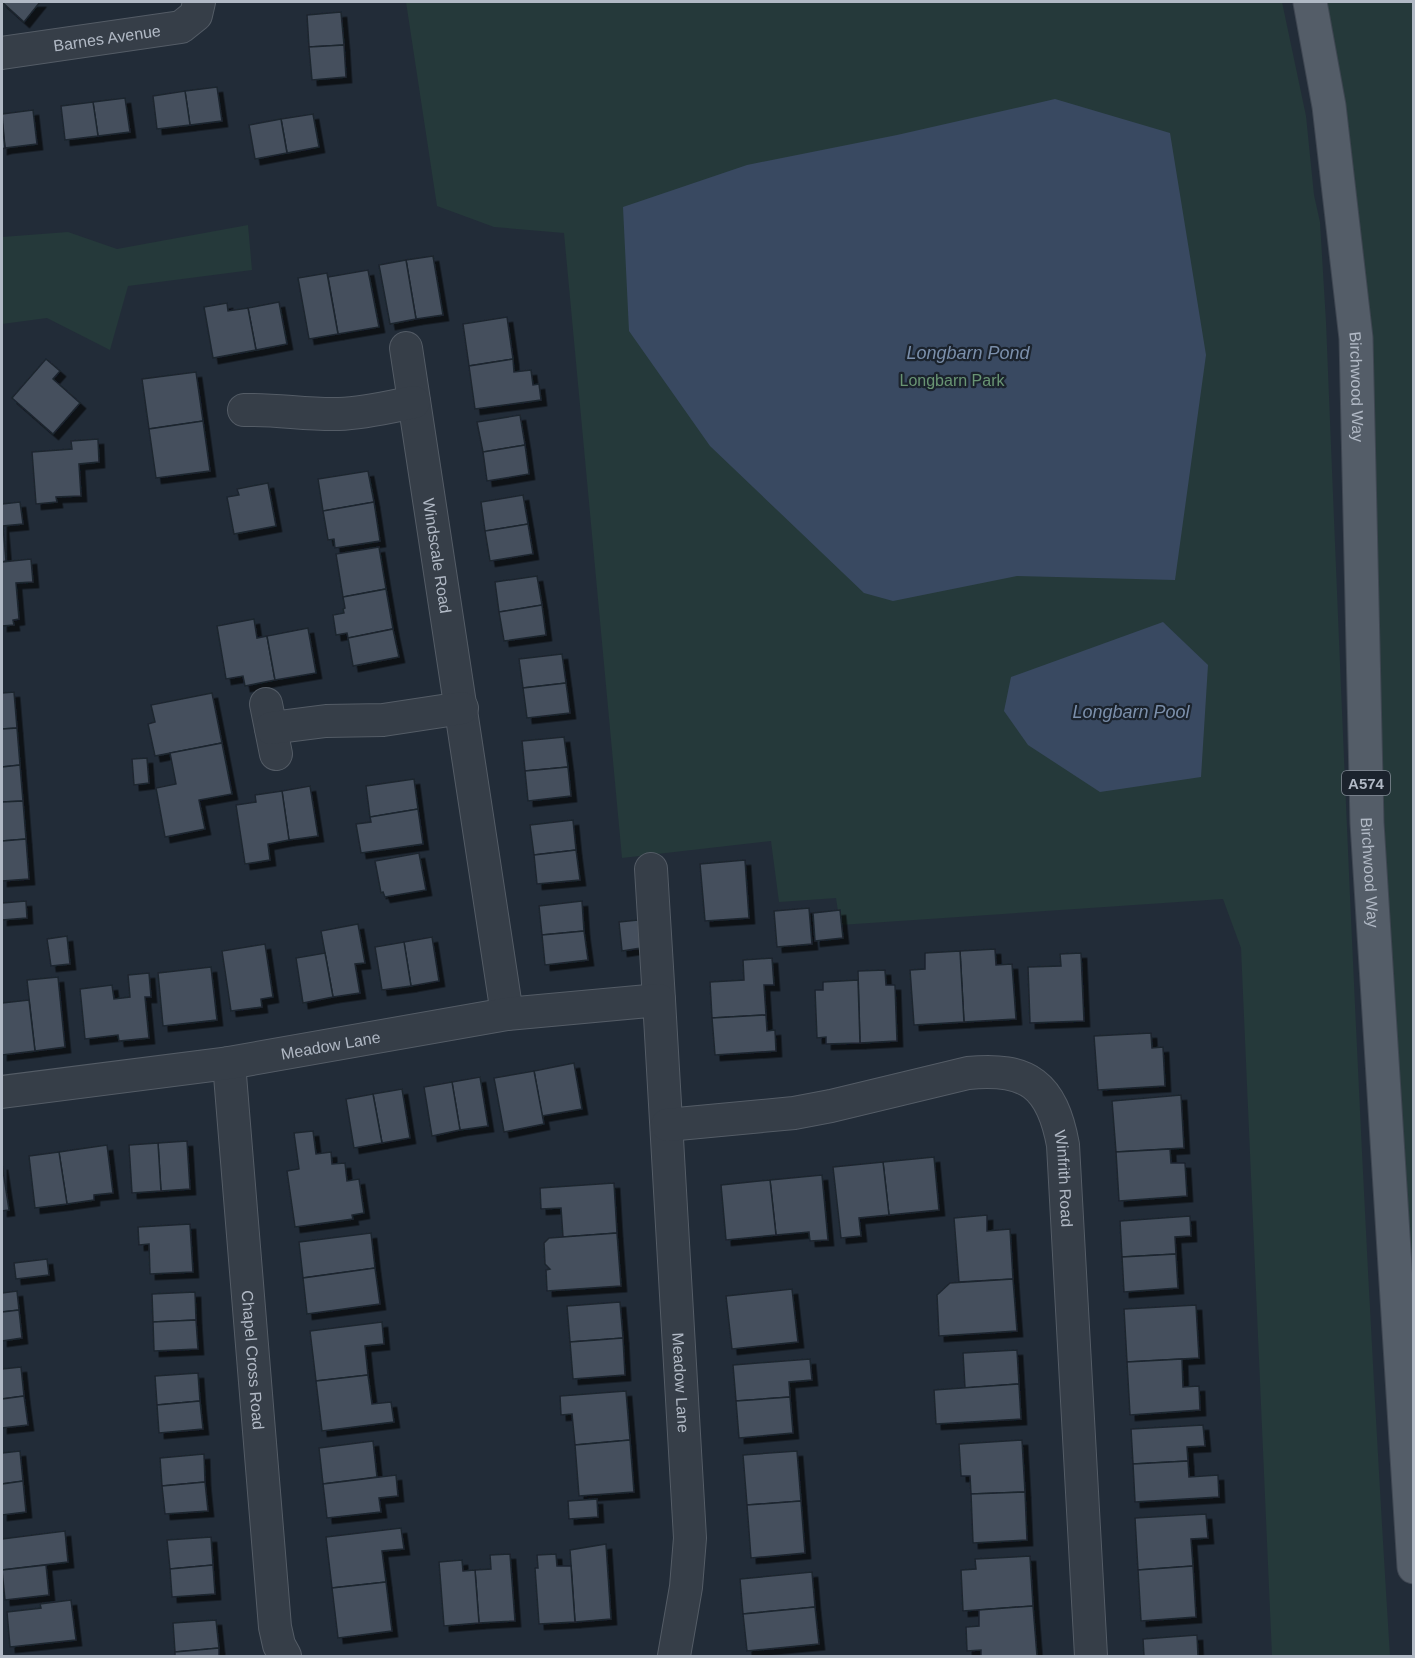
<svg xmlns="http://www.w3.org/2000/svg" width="1415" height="1658" font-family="Helvetica,sans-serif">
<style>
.green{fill:#25393a}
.water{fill:#394961}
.building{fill:#444f5d;stroke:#1d252f;stroke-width:1.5;filter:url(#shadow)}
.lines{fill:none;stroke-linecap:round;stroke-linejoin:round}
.minor-casing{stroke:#545c66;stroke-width:34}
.primary-casing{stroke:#3f4752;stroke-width:35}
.minor{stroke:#363e48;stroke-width:32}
.primary{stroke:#545d68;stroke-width:33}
.labels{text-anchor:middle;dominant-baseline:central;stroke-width:4.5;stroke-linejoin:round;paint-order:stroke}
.shield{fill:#1b232d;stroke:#848c97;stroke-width:1.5}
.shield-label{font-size:15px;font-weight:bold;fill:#b1b9c5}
.street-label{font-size:16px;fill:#b1b9c5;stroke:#1b232d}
.park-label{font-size:16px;fill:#699473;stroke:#1b232d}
.water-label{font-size:18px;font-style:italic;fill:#7b8fab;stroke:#1b232d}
</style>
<defs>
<filter id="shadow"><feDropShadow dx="5.5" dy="5.5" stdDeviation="0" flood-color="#0009"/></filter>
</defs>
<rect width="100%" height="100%" fill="#222c38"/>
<g class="green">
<path d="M406 2H1282L1306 116 1314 195 1320 222 1326 322C1344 767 1362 1212 1390 1656H1272L1241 948 1223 899 840 925 836 898 779 902 771 841 622 858 564 233 494 227 437 206Z"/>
<path d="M1321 2H1413V1404L1393 1045 1380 714Z"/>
<path d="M248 225 252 270 128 286 110 350 47 318 2 324V237L68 232 117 249Z"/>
</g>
<g class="water">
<path d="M1055 99 1170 133 1206 355 1175 580 1017 576 893 601 864 593 710 446 629 331 623 207 747 165 897 135Z"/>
<path d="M1163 622 1208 665 1201 777 1100 792 1028 745 1004 711 1011 677Z"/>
</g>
<g class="building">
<path d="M2 2H40L24 22Z"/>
<path d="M341 12 344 45 309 47 307 15Z"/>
<path d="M344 45 346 77 312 80 309 47Z"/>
<path d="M217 87 222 121 190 125 185 91Z"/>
<path d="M185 91 190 125 157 129 153 96Z"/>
<path d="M125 98 130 132 98 136 93 102Z"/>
<path d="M93 102 98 136 65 140 61 106Z"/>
<path d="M33 110 37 144 5 148 2 114Z"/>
<path d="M313 114 319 147 287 153 281 119Z"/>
<path d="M281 119 287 153 255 159 249 125Z"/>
<path d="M2 121 5 148 2 149Z"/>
<path d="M433 256 443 315 416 319 406 260Z"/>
<path d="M406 260 416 319 390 324 379 265Z"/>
<path d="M368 270 379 327 338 334 328 277Z"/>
<path d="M327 273 338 334 309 339 298 278Z"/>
<path d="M279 302 287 344 256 350 248 308Z"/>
<path d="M227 303 228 311 248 308 256 350 213 358 204 307Z"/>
<path d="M507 317 513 359 469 366 463 324Z"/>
<path d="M46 359 60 371 53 379 80 403 53 434 12 398Z"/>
<path d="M513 359 514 372 531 370 533 385 539 384 541 400 475 409 469 366Z"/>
<path d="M196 372 203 421 149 429 142 379Z"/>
<path d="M520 415 525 445 483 452 477 422Z"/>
<path d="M203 421 210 471 156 478 149 429Z"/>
<path d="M98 439 99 462 79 464 81 496 56 497 57 502 36 504 32 452 72 449 71 441Z"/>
<path d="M525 445 529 474 487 481 483 452Z"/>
<path d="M368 471 374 502 323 511 318 479Z"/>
<path d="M268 483 276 526 234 534 227 497 239 495 237 489Z"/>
<path d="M523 495 528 524 485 531 481 502Z"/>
<path d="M20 502 23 524 3 526 6 561 2 562V504Z"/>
<path d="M374 502 380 541 335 548 334 539 328 540 323 511Z"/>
<path d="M528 524 533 554 490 561 485 531Z"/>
<path d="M379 547 386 589 343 597 336 554Z"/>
<path d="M31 559 33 582 16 583 19 619 13 620 14 625 2 626V562Z"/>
<path d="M537 576 542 605 499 612 495 582Z"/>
<path d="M386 589 393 629 348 638 347 633 336 635 333 615 344 613 343 609 345 608 343 597Z"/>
<path d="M542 605 546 635 504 641 499 612Z"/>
<path d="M254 619 257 638 267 636 275 680 245 686 243 676 226 679 217 626Z"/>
<path d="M308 628 316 673 275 680 267 636Z"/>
<path d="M393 629 399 657 353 666 348 638Z"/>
<path d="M562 654 566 683 523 688 519 659Z"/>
<path d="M566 683 570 713 527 718 523 688Z"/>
<path d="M14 692 17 728 2 729V693Z"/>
<path d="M212 693 222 743 155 756 148 724 155 722 151 705Z"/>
<path d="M17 728 20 765 2 767V729Z"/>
<path d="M564 737 568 767 525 771 522 741Z"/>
<path d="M222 743 232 794 199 800 205 829 165 837 156 788 176 784 170 753Z"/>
<path d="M147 758 149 783 134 785 132 759Z"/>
<path d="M20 765 23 801 2 802V767Z"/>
<path d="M568 767 571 796 528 801 525 771Z"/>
<path d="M414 779 418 809 370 817 366 786Z"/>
<path d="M310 786 318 836 289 840 282 791Z"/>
<path d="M282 791 289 840 268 844 270 860 245 864 236 805 256 802 255 795Z"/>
<path d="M23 801 26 839 2 841V802Z"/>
<path d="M418 809 423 844 361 853 356 824 371 822 370 817Z"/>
<path d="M573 820 576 850 534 855 530 825Z"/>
<path d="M26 839 29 879 2 881V841Z"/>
<path d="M576 850 580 880 537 884 534 855Z"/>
<path d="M419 853 426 890 385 897 383 892 381 893 375 861Z"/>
<path d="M745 860 749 918 705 921 700 864Z"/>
<path d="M26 901 27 918 2 920V903Z"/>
<path d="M582 901 584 931 542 935 539 906Z"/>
<path d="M809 908 812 944 777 947 774 911Z"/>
<path d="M840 910 843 938 815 941 813 913Z"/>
<path d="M638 920 641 948 622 951 619 922Z"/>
<path d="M358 924 365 963 355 964 360 993 333 997 321 931Z"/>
<path d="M584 931 588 960 545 965 542 935Z"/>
<path d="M67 936 70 964 51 966 47 939Z"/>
<path d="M432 937 439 981 411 986 404 942Z"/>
<path d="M404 942 411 986 382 990 375 947Z"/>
<path d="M265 944 273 997 261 999 262 1007 231 1011 222 951Z"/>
<path d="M995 949 996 965 1012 964 1016 1019 964 1022 960 951Z"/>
<path d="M960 951 964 1022 914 1025 910 970 925 969V953Z"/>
<path d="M325 953 333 997 303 1003 296 958Z"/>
<path d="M1081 953 1084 1021 1030 1023 1028 967 1061 966 1060 954Z"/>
<path d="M772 958 774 985H764L766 1015 712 1018 710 982 744 980 743 960Z"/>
<path d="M211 967 217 1020 163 1026 158 973Z"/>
<path d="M885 970 886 985H895L897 1041 860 1043 858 971Z"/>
<path d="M149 973 151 997H145L149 1038 119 1041 118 1035 85 1039 80 989 112 985 114 999 130 997 128 975Z"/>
<path d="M58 977 65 1047 35 1051 27 980Z"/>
<path d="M858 980 860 1043 826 1044V1037L817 1038 815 990H823V982Z"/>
<path d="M29 1000 35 1051 2 1055V1003Z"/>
<path d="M766 1015 767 1031 775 1030 776 1051 715 1055 712 1018Z"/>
<path d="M1151 1033 1152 1048 1163 1047 1165 1086 1098 1090 1094 1036Z"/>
<path d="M574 1063 582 1109 542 1116 534 1071Z"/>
<path d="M534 1071 544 1124 504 1132 494 1078Z"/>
<path d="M480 1077 488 1126 460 1130 452 1082Z"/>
<path d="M452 1082 460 1130 432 1136 424 1087Z"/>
<path d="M402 1089 410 1138 382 1143 373 1094Z"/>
<path d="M373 1094 382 1143 354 1148 346 1099Z"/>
<path d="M1181 1095 1184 1148 1116 1152 1112 1101Z"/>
<path d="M313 1131 316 1154 331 1152 332 1164 345 1163 347 1181 359 1179 364 1213 352 1215 353 1219 295 1227 287 1171 299 1169 294 1133Z"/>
<path d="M187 1141 190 1189 161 1191 158 1143Z"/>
<path d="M158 1143 161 1191 132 1193 129 1145Z"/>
<path d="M107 1145 113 1193 94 1195V1200L67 1204 59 1152Z"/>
<path d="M1170 1149 1171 1163H1185L1187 1196 1119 1201 1116 1152Z"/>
<path d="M59 1152 67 1204 35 1208 29 1156Z"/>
<path d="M934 1157 939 1210 889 1215 883 1162Z"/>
<path d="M883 1162 889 1215 859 1218 861 1236 841 1238 833 1167Z"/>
<path d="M2 1164 9 1210 2 1211Z"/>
<path d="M822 1175 828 1240 810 1241 809 1232 776 1235 770 1180Z"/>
<path d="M770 1180 776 1235 726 1240 721 1185Z"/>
<path d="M614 1183 617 1233 563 1237 561 1208 541 1209 540 1188Z"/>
<path d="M987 1215V1231L1010 1229 1013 1279 959 1282 954 1218Z"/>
<path d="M1190 1216 1191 1236 1175 1237 1176 1254 1122 1257 1120 1221Z"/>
<path d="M190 1224 193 1272 150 1274 149 1244 139 1245 138 1227Z"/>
<path d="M371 1233 375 1268 303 1278 299 1242Z"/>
<path d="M617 1233 621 1286 547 1291 546 1270 550 1269 545 1264 544 1243 549 1238Z"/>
<path d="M1176 1254 1178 1288 1124 1292 1122 1257Z"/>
<path d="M47 1259 49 1275 16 1279 14 1263Z"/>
<path d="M375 1268 380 1304 307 1314 303 1278Z"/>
<path d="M1013 1279 1017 1331 939 1336 937 1295 950 1283Z"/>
<path d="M792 1289 798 1342 732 1349 726 1296Z"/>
<path d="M17 1291 19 1310 2 1312V1293Z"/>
<path d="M195 1292 196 1320 153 1322 152 1294Z"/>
<path d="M620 1302 623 1338 570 1342 567 1306Z"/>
<path d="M1196 1305 1199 1358 1127 1362 1124 1309Z"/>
<path d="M19 1310 22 1338 2 1341V1312Z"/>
<path d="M196 1320 198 1349 154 1351 153 1322Z"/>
<path d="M382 1322 384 1344 365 1346 368 1375 316 1381 310 1331Z"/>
<path d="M623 1338 625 1375 573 1379 570 1342Z"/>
<path d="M1017 1350 1019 1384 965 1388 963 1353Z"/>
<path d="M810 1359 812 1380 789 1382 790 1397 736 1401 733 1365Z"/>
<path d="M1182 1359 1183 1387 1199 1386 1200 1410 1130 1415 1127 1362Z"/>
<path d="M21 1367 24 1396 2 1399V1369Z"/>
<path d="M198 1373 200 1401 157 1405 155 1376Z"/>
<path d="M368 1375 372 1404 391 1402 394 1422 322 1431 316 1381Z"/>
<path d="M1019 1384 1021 1419 936 1424 934 1390Z"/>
<path d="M626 1391 630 1440 575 1445 572 1414 561 1415 560 1396Z"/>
<path d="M24 1396 28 1425 2 1428V1399Z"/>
<path d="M790 1397 793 1433 739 1438 736 1401Z"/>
<path d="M200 1401 203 1429 159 1433 157 1405Z"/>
<path d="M1203 1425 1205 1446 1187 1447 1188 1461 1133 1464 1131 1429Z"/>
<path d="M630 1440 634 1492 579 1496 575 1445Z"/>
<path d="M1022 1440 1025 1492 971 1494 970 1476H961L959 1444Z"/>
<path d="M373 1441 377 1477 323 1484 319 1448Z"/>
<path d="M20 1451 23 1481 2 1484V1453Z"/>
<path d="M797 1451 801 1501 747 1505 743 1455Z"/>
<path d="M204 1454 205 1482 162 1486 160 1458Z"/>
<path d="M1188 1461 1189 1477 1218 1475 1219 1497 1135 1502 1133 1464Z"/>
<path d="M396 1475 398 1496 379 1498 381 1512 327 1518 323 1484Z"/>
<path d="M23 1481 26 1512 2 1515V1484Z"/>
<path d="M205 1482 208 1511 165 1514 162 1486Z"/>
<path d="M1025 1492 1027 1540 973 1543 971 1494Z"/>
<path d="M597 1499 598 1517 569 1519 568 1501Z"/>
<path d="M801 1501 805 1553 751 1558 747 1505Z"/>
<path d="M1206 1514 1208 1538 1191 1539 1193 1566 1138 1570 1135 1518Z"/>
<path d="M401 1528 404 1549 382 1551 386 1582 332 1588 326 1537Z"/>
<path d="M65 1531 68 1562 2 1570V1539Z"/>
<path d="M211 1537 213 1565 170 1569 167 1540Z"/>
<path d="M606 1544 611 1619 575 1622 570 1550Z"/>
<path d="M510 1554 515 1621 479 1623 475 1570 491 1569 490 1555Z"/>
<path d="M556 1554 557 1566H571L575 1622 539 1624 535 1568H538L537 1555Z"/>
<path d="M1030 1556 1033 1606 963 1611 961 1570 976 1569 975 1559Z"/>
<path d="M462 1560 463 1571 475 1570 479 1623 444 1626 439 1562Z"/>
<path d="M46 1565 49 1595 5 1600 2 1570Z"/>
<path d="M213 1565 215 1594 172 1597 170 1569Z"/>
<path d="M1193 1566 1196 1617 1141 1621 1138 1570Z"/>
<path d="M812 1572 815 1607 743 1614 740 1579Z"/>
<path d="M386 1582 392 1631 338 1638 332 1588Z"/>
<path d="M71 1600 76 1640 10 1647 7 1612 41 1608 40 1604Z"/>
<path d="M1033 1606 1037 1656H981V1650L967 1651 966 1627 979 1626V1610Z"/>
<path d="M815 1607 819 1644 747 1651 743 1614Z"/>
<path d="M216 1620 219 1648 175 1652 173 1623Z"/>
<path d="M1197 1635 1198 1656H1144L1143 1639Z"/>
<path d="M219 1648V1656H175V1652Z"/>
</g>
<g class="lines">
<g class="minor-casing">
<g id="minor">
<path id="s1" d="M2 53 181 27 196 15 199 2"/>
<path id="s2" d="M406 348 507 1014"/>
<path d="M244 410C276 409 307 415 339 414 364 413 389 407 414 402"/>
<path d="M266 704 276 754"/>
<path d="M271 728 326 721 383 720 462 708"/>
<path d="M651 869 659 1000"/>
<path id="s3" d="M229 1063 275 1627 279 1645 285 1656"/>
<path id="s4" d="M2 1092 229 1063 507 1014 659 1000 690 1538 686 1587 674 1656"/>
<path id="s5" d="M667 1125 794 1113 831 1106 968 1073C1028 1067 1052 1085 1063 1145L1091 1656"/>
</g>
</g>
<g class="primary-casing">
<g id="primary">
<path id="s6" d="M1310 2 1329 106 1356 338 1367 823 1414 1567"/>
</g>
</g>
<use href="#minor" class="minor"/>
<use href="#primary" class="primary"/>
</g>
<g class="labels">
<rect class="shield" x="1342" y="771" width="48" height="24" rx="4.5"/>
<g class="shield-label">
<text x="1366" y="783">A574</text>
</g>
<g class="street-label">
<text stroke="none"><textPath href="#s1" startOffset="106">Barnes Avenue</textPath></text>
<text stroke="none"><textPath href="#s6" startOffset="388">Birchwood Way</textPath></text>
<text stroke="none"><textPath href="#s2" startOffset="210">Windscale Road</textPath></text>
<text stroke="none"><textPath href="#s6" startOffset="874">Birchwood Way</textPath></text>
<text stroke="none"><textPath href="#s4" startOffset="332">Meadow Lane</textPath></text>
<text stroke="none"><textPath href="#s5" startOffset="477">Winfrith Road</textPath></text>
<text stroke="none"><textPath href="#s3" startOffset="298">Chapel Cross Road</textPath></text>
<text stroke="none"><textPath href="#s4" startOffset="1047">Meadow Lane</textPath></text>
</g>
<g class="park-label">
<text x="952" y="380">Longbarn Park</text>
</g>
<g class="water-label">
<text x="968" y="353">Longbarn Pond</text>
<text x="1131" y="712">Longbarn Pool</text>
</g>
</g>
<rect width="1415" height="1658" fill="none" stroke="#b1b9c5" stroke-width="6"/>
</svg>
